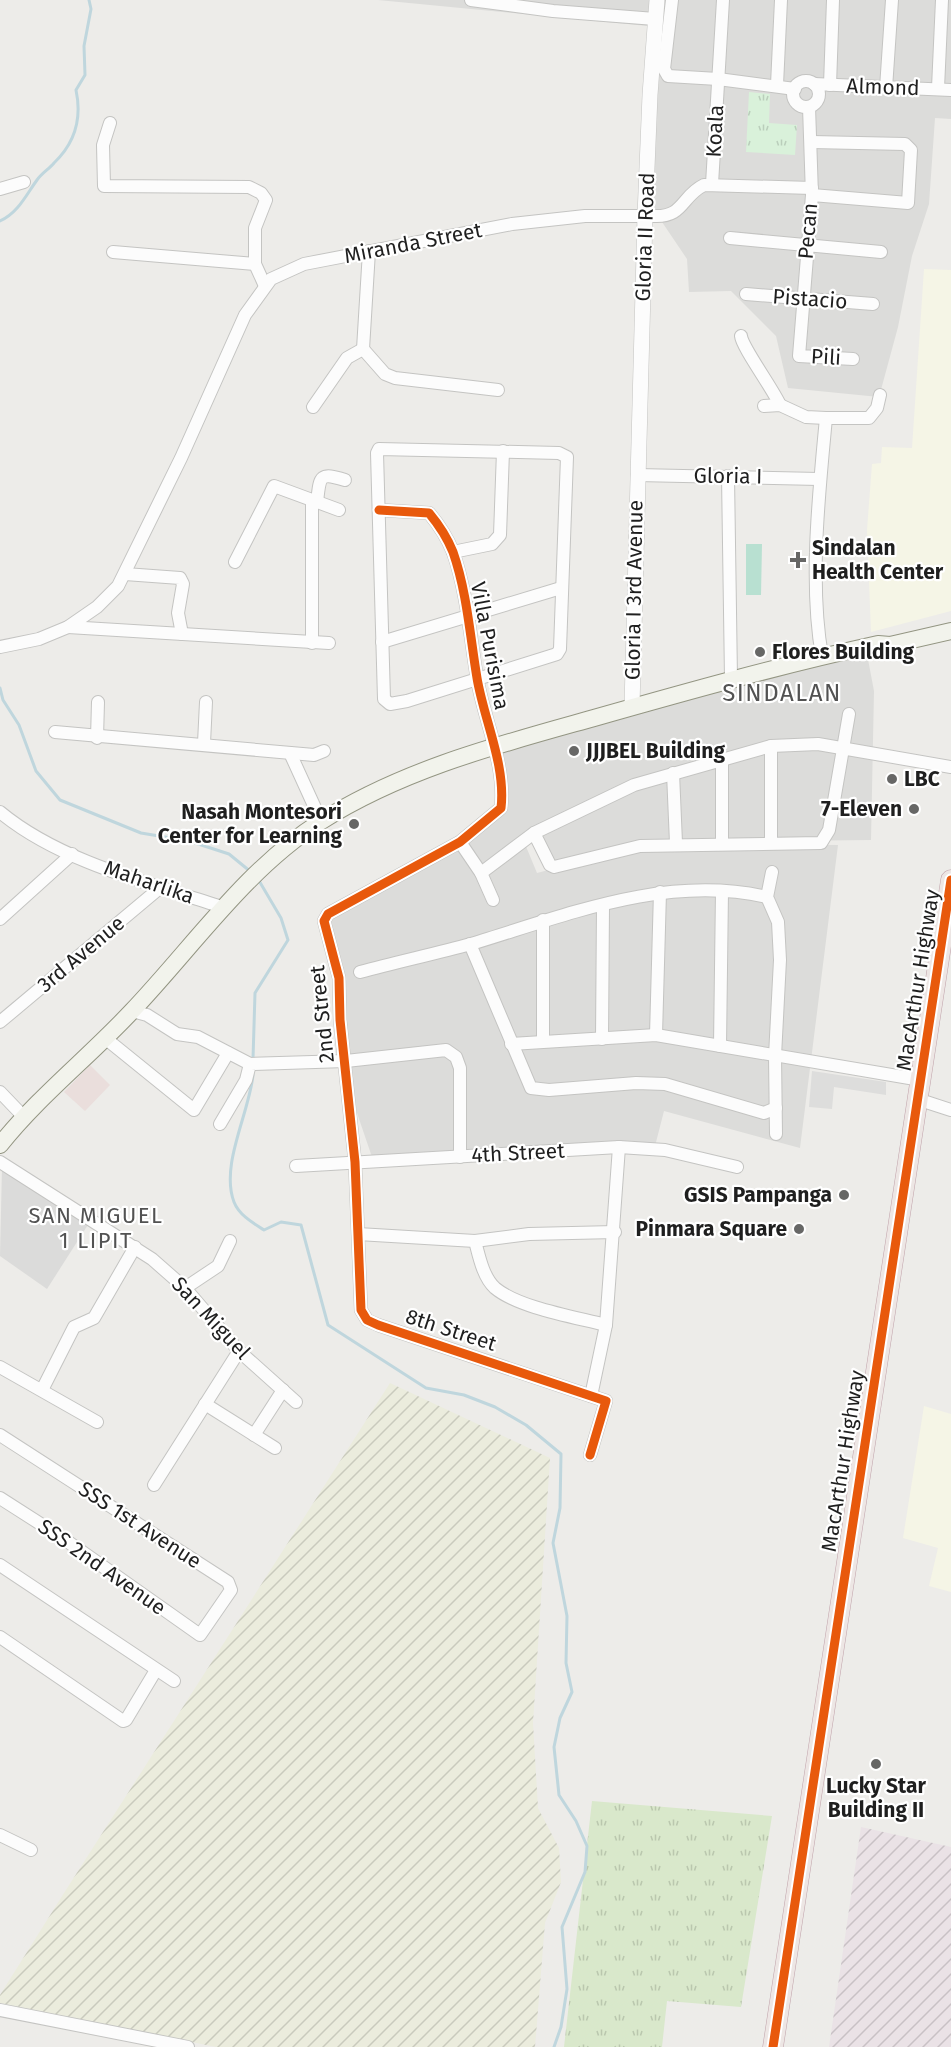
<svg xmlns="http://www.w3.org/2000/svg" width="951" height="2047" font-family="'Fira Sans',sans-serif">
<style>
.residential{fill:#dcdcda}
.commercial{fill:#eadedc}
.industrial{fill:url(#industrial-furrows)}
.education{fill:#f5f5e6}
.religious{fill:#dbdbda}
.farmland{fill:url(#farmland-furrows)}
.grass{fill:url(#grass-tufts)}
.park{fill:url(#park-tufts)}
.pitch{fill:#b8e0d1}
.parking{fill:#dddddc}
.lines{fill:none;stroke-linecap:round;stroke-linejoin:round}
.stream{stroke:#bfd6dd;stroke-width:3}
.minor-casing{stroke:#c4c4c2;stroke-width:14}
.tertiary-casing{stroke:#c4c4c2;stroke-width:16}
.secondary-casing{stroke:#939582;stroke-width:18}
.trunk-casing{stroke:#c0a2aa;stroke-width:21}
.minor{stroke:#fcfcfc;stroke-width:12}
.tertiary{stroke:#fcfcfc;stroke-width:15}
.secondary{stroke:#f2f3ec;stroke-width:16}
.trunk{stroke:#ede6e4;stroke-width:20}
.cycleway-casing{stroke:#fff;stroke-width:13}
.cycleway{stroke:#e8590c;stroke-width:9}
.poi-dot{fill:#676766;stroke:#fff;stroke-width:2}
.labels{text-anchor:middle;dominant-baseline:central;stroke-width:4.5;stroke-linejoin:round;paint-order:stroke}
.street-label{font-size:21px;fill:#1f1f1f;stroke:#fff}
.poi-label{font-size:21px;font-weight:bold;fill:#1f1f1f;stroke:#fff;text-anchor:start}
.neighbourhood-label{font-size:22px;letter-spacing:1.5px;fill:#525252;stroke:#fff}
.quarter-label{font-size:24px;letter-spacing:1.5px;fill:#525252;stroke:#fff}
</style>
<defs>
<pattern id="industrial-furrows" width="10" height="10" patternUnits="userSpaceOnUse" patternTransform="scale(1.5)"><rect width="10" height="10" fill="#eae2e6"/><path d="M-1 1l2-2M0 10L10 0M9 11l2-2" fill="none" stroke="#c8c1c5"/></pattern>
<pattern id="farmland-furrows" width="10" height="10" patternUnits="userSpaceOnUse" patternTransform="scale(1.5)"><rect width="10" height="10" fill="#ebecdd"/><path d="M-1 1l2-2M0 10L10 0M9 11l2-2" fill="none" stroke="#c9cabd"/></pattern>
<pattern id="grass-tufts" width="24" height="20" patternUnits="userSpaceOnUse" patternTransform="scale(1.5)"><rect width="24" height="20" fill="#d9e8cb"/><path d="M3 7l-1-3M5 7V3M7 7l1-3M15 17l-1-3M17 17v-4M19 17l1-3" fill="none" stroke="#bac7ae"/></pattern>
<pattern id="park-tufts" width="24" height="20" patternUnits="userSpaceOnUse" patternTransform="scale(1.5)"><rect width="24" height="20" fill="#d9f1da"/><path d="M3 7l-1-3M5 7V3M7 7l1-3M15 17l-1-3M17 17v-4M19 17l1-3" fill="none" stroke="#bacebb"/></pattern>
</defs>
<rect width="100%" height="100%" fill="#edece9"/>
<g class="residential">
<path d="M378 0H650L648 26Z"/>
<path d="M663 0H951V119L935 118 929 204 912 256 898 327 879 397 788 388 776 336 731 291 689 292 687 259 662 222H650Z"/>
<path d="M867 654 874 691 871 840 688 842 547 867 530 836 481 869 463 843 506 805 494 748Z"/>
<path d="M525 844 537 873 606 855 734 844 838 845 800 1148 664 1111 655 1146 372 1157 357 1113 326 921 459 845 480 875Z"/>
</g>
<path class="commercial" d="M90 1065 110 1085 85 1111 64 1092Z"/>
<path class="industrial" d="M861 1827 951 1847V2047H829Z"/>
<g class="education">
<path d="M924 269 951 270V611L871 632 867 530 872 464 881 463 882 447 912 448Z"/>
<path d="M924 1406 951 1414V1592L929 1586 938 1548 903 1538Z"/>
</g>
<path class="religious" d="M2 1167 91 1220 47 1289 0 1256Z"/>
<path class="farmland" d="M390 1383 550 1458 533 1723 538 1808 559 1848 561 1882 545 1923 535 2047H216L0 2003V1995L64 1893Z"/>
<path class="grass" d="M592 1801 772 1816 741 2007 667 2001 662 2047H564Z"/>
<path class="park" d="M749 92 770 94 769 123 797 125 795 155 746 152Z"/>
<path class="pitch" d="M746 544H762L761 595H746Z"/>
<path class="parking" d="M812 1071 886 1082V1095L834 1087 832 1109 809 1107Z"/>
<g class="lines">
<g class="stream">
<path d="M0 221C18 213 26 195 37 180 42 173 49 169 54 163 75 143 82 118 76 90L85 75 84 46 91 9 89 0"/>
<path d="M0 688 3 700 19 725 36 771 60 800 141 833 189 841 229 854 251 872"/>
<path d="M253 1059 255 993 288 940 281 918 258 879"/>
<path d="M253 1075C249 1114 220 1165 234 1202 239 1215 253 1223 264 1230L281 1222 301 1225 328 1325 426 1388 464 1395 495 1407 526 1425 561 1454 560 1508 553 1543 567 1616 566 1663 572 1692 560 1718 554 1747 559 1795 576 1821 587 1846 585 1872 562 1927 567 1989 561 2027 554 2047"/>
</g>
<g class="minor-casing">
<g id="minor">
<path d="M471 0 553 11 655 19"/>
<path d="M672 0 664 69 668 76 718 79 795 89"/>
<circle cx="806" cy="94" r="13"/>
<path d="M814 84 951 90"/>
<path d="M777 85 781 0"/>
<path d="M830 85 833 0"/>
<path d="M886 88 892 0"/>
<path d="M938 88 942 0"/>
<path d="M809 107 812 195 799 356 853 359"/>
<path d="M110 123 103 145 104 186 249 187 261 193 266 200 255 228V264"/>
<path d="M712 184 723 0"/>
<path d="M0 189 24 182"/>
<path d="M812 195 908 203 911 150 905 144 812 142"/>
<path d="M653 216C684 218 681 196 704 185L812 188"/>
<path d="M730 238 881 252"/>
<path d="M113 252 255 264 265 286"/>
<path d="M746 294 873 304"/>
<path d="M741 336C742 347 773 389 780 405"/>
<path d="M363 349 369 251"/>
<path d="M764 406 780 405 806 417 826 418"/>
<path d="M313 407 347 358 363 349 385 374 395 378 498 390"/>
<path d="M379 449 559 453 567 457 560 649 557 654 407 701 390 704 384 699 377 453Z"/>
<path d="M637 475 819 479"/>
<path d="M728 476 731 678"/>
<path d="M317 502C320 476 319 472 345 480"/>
<path d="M379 510 429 513C439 525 447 537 453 552 467 592 470 636 477 678 484 720 506 765 501 808L460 842 328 914 324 921 339 978 340 1020 355 1162 361 1310 367 1320 378 1325 606 1401 590 1455"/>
<path d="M453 552 492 544 500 535 503 451"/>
<path d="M235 562 274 486 339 510"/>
<path d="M125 574 180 578 183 584 178 613 182 634"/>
<path d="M68 627 329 643"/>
<path d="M382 642 561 588"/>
<path d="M312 643V500"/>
<path d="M0 647 39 639 68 627 97 607 118 586 181 458 245 315 271 279 304 264 512 224 585 216H645"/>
<path d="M822 656C809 583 819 492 826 418H869L877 408 880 395"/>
<path d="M55 732 314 755 324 751"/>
<path d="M97 738 98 702"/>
<path d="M204 743 206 702"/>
<path d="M771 746V842"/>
<path d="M290 753 321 821"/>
<path d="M673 773 676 843"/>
<path d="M0 812C60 862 152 884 225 908"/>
<path d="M534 833 550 865 554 867 640 846 821 843 829 830 849 714"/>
<path d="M460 842 481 873 493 900"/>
<path d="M722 843V758"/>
<path d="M772 872 767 897 778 922 780 960 775 1056 776 1134"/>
<path d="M481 873 534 833 634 785 771 746 818 744 951 767"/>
<path d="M0 919 72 854"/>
<path d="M543 920V1040"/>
<path d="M470 944 531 1088 549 1090 636 1083 665 1084 764 1113 776 1108"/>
<path d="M360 972C397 962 434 954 471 944 567 915 666 874 767 897"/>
<path d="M132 1011 147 1015 177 1034 198 1037 250 1064"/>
<path d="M0 1022 161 887"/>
<path d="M656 1035 660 892"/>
<path d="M105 1038 194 1110 228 1053"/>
<path d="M602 1039 603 906"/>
<path d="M511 1044 656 1035 921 1080"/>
<path d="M720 1046 722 891"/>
<path d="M0 1092 23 1116"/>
<path d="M917 1099 951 1110"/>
<path d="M220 1124 246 1080 250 1064 346 1061 446 1050 456 1057 460 1068V1157"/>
<path d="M0 1162 152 1259 185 1288 239 1351 296 1402"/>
<path d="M296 1166 619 1147 665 1150 737 1167"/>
<path d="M358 1234 475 1241C479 1256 483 1277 495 1288 519 1308 575 1317 606 1325"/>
<path d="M475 1241 529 1234 615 1232"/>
<path d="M185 1288 218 1266 230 1241"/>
<path d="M0 1367 97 1422"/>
<path d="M42 1390 74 1327 94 1318 135 1247"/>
<path d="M591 1396 606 1325 619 1147"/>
<path d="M205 1404 275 1448"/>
<path d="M0 1435 228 1582 231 1590 200 1635 64 1539 0 1498"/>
<path d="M254 1435 283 1390"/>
<path d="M154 1485 239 1351"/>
<path d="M0 1565 174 1681"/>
<path d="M0 1637 123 1721 126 1720 156 1670"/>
<path d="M0 1835 31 1850"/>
<path d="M0 2010 188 2047"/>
</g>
</g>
<g class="tertiary-casing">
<path id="tertiary" d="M632 706 645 216 650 95 657 0"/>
</g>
<g class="secondary-casing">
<path id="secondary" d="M0 1145C39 1096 89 1057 132 1011 192 948 246 869 320 822 403 769 501 744 594 718 689 691 782 665 878 644L890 645 951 631"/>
</g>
<g class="trunk-casing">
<path id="trunk" d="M773 2047 951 880"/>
</g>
<use href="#minor" class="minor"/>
<use href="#tertiary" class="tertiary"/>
<use href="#secondary" class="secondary"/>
<use href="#trunk" class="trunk"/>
<g class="cycleway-casing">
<g id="cycleway">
<path d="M379 510 429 513C439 525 447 537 453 552 467 592 470 636 477 678 484 720 506 765 501 808L460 842 328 914 324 921 339 978 340 1020 355 1162 361 1310 367 1320 378 1325 606 1401 590 1455"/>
<path d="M773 2047 951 880"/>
</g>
</g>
<use href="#cycleway" class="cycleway"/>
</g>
<g class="poi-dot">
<path d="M795 551h6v6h6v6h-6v6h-6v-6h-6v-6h6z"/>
<circle cx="760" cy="652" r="6"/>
<circle cx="574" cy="751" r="6"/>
<circle cx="892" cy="779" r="6"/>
<circle cx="914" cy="809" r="6"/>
<circle cx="354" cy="824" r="6"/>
<circle cx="844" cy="1195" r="6"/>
<circle cx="799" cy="1229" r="6"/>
<circle cx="876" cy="1764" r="6"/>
</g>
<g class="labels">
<g class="street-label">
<text transform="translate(883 87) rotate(2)">Almond</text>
<text transform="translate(715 131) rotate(-87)">Koala</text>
<text transform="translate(808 231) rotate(-85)">Pecan</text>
<text transform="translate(645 237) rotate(-88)">Gloria II Road</text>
<text transform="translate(413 243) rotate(-11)">Miranda Street</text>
<text transform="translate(810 299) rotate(4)">Pistacio</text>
<text transform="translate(826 357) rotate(3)">Pili</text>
<text transform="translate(728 476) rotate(1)">Gloria I</text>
<text transform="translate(634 590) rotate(-89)">Gloria I 3rd Avenue</text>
<text transform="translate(490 646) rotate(79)">Villa Purisima</text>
<text transform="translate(149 882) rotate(19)">Maharlika</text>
<text transform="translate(81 954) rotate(-40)">3rd Avenue</text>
<text transform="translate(918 980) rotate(-81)">MacArthur Highway</text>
<text transform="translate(322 1014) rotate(-96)">2nd Street</text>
<text transform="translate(518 1153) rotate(-3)">4th Street</text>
<text transform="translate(211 1318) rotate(47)">San Miguel</text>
<text transform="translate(451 1330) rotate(18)">8th Street</text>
<text transform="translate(843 1461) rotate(-81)">MacArthur Highway</text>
<text transform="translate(140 1525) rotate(33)">SSS 1st Avenue</text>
<text transform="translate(102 1567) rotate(35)">SSS 2nd Avenue</text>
</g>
<g class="poi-label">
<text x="812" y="548">Sindalan<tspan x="812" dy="24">Health Center</tspan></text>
<text x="772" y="652">Flores Building</text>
<text x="586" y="751">JJJBEL Building</text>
<text x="904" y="779">LBC</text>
<text x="902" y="809" text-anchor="end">7-Eleven</text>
<text x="342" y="812" text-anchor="end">Nasah Montesori<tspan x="342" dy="24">Center for Learning</tspan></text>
<text x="832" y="1195" text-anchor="end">GSIS Pampanga</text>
<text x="787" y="1229" text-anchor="end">Pinmara Square</text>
<text x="876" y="1786" text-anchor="middle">Lucky Star<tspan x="876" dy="24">Building II</tspan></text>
</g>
<g class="neighbourhood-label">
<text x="96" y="1215">SAN MIGUEL<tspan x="96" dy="25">1 LIPIT</tspan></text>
</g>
<g class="quarter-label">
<text x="782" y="693">SINDALAN</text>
</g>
</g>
</svg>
